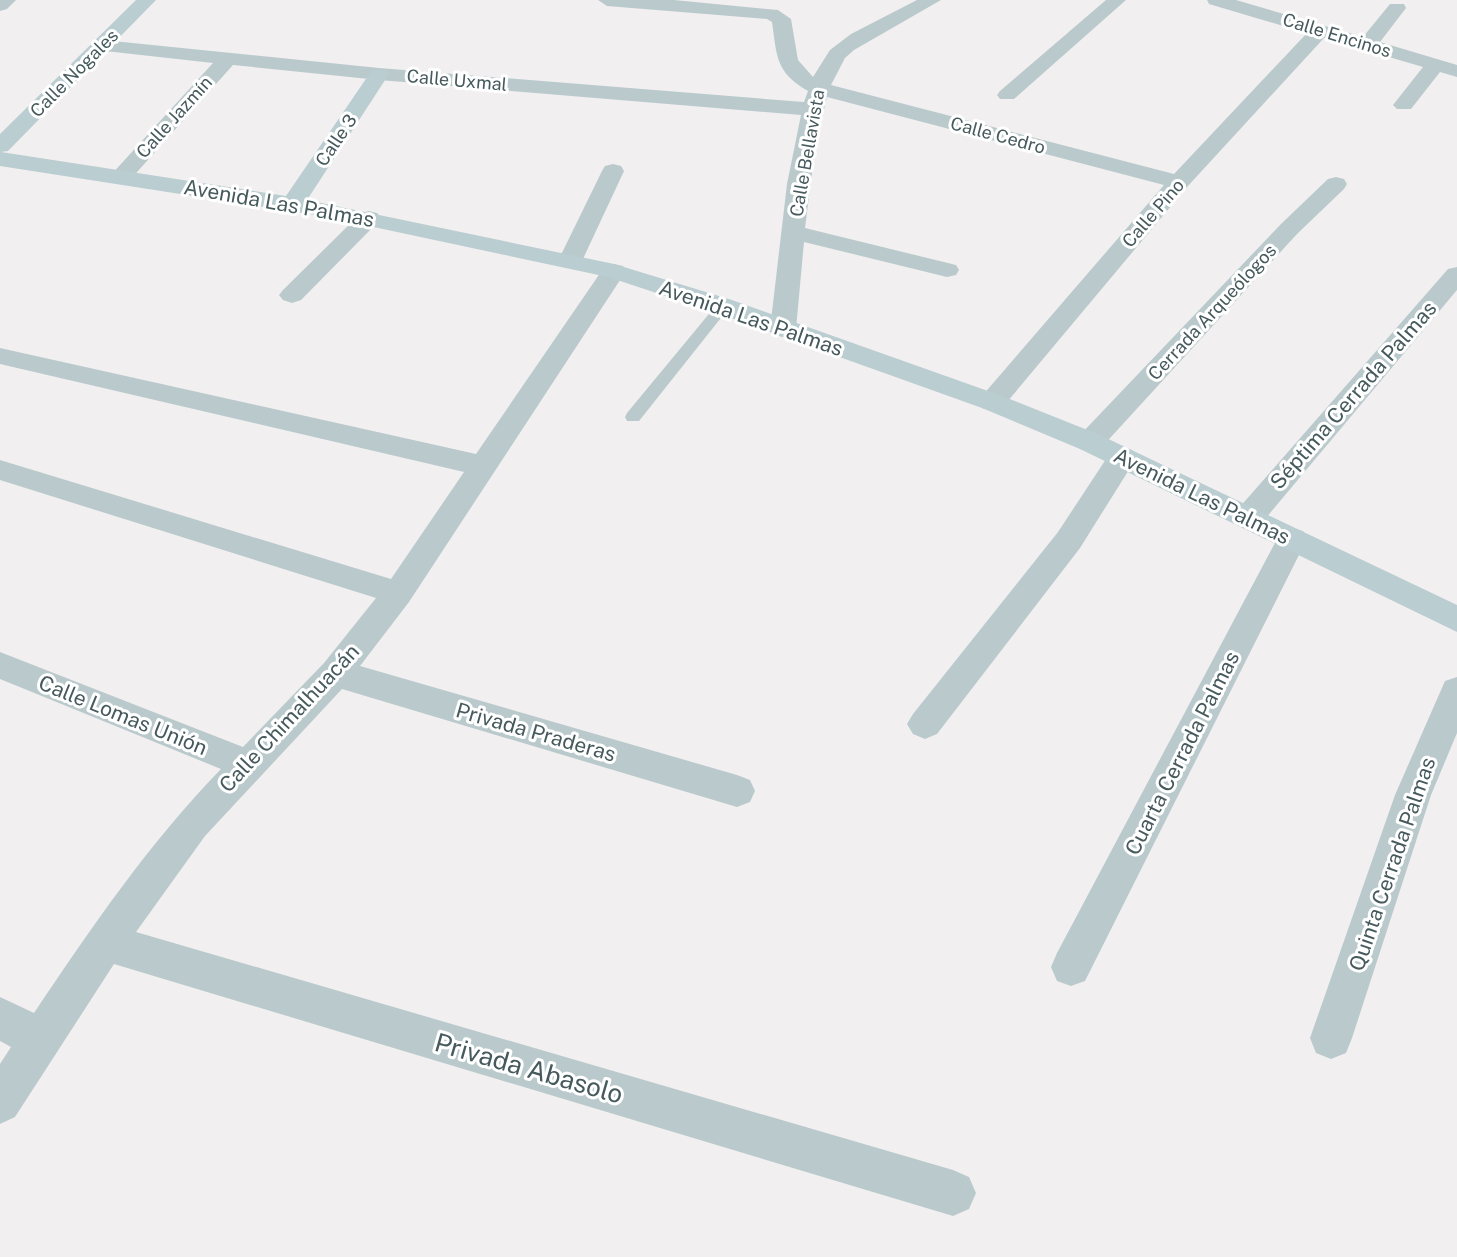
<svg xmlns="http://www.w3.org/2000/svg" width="1457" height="1257" font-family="'Public Sans',sans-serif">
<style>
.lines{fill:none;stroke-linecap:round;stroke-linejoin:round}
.lane{fill:#bacacc;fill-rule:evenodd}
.street{fill:#bacacc;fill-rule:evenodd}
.secondary{fill:#bacdd1;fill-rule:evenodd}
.labels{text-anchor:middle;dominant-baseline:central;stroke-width:6;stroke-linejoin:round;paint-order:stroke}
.far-street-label{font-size:18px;fill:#465a5d;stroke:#fff}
.street-label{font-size:21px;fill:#465a5d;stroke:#fff}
.near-street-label{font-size:26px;fill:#465a5d;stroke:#fff}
</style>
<rect width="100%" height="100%" fill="#f2eff0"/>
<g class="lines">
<path class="lane" d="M723 301 728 303 731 306 728 309 639 421H627L625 417 627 413 718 303Z"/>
<g class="street">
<path d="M0 0H16L7 9 0 11Z"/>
<path d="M598 0H674L778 10 791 19 798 60 813 77 830 50 851 34 917 0H941L854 50 845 58 831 85 1174 174 1307 33 1209 4 1207 0H1236L1363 37 1390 4H1404L1406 8 1380 42 1457 65V77L1440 72 1411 109H1397L1393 105 1423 67 1324 38 1187 187 1002 408 992 411 982 408 978 402 982 396 1164 185 827 97 816 142 805 228 956 265 959 270 956 275 947 277 804 242 796 329 792 335 783 337 774 335 770 329 787 184 801 115 379 80 233 65 129 181H113L110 176 213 63 96 50 93 46 96 42 103 40 379 68 804 102 808 91C775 72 777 56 772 22L767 19 607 6Z"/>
<path d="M1106 0H1126L1014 99H1000L997 95 1000 91Z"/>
<path d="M613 164 621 166 624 171 582 261 579 266 570 268 561 266 558 261 602 171 605 166Z"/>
<path d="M1336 177 1344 179 1347 184 1344 189 1297 234 1100 449 1090 452 1080 449 1076 442 1080 435 1281 224 1328 179Z"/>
<path d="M369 211 377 213 381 218 377 223 301 300 292 303 283 300 279 295 283 290 361 213Z"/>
<path d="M614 264 623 266 626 271 409 602 360 666 737 775 750 780 755 791 750 802 737 807 342 689 205 836 136 932 953 1170 969 1177 976 1193 969 1209 953 1216 114 964 15 1117 0 1124V1064L11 1047 0 1041V997L34 1013C91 928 149 843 221 769L0 679V652L243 747 324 663 376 598 0 480V460L391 579 464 472 0 364V348L476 454 605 266Z"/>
<path d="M1457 267V290L1260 525 1249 528 1238 525 1234 517 1238 509 1448 269Z"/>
<path d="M1122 447 1132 450 1137 457 1080 548 937 734 925 739 913 734 907 724 913 714 1058 532 1112 450Z"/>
<path d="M1292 528 1303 531 1307 539 1085 981 1071 986 1057 981 1051 967 1057 953 1277 539 1281 531Z"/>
<path d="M1457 677V733L1431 795 1352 1038 1346 1053 1331 1059 1316 1053 1310 1038 1395 795 1445 681Z"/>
</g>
<path class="secondary" d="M136 0H156L8 151 1 152 286 196 372 70H386L389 74 307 200 614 264 732 300 1002 396 1100 435 1457 605V632L1080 449 982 408 714 312 608 277 322 216 0 166V134Z"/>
</g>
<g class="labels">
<g class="far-street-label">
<text transform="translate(1337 35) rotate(17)">Calle Encinos</text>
<text transform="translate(74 73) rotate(-45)">Calle Nogales</text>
<text transform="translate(457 80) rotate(5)">Calle Uxmal</text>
<text transform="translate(174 117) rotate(-48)">Calle Jazmín</text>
<text transform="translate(998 135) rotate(15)">Calle Cedro</text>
<text transform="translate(336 140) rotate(-56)">Calle 3</text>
<text transform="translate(807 153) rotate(-80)">Calle Bellavista</text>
<text transform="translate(1153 213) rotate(-49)">Calle Pino</text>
<text transform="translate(1212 312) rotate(-47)">Cerrada Arqueólogos</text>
</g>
<g class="street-label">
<text transform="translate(279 203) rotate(10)">Avenida Las Palmas</text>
<text transform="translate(751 318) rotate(19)">Avenida Las Palmas</text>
<text transform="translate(1353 395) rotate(-49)">Séptima Cerrada Palmas</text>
<text transform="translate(1202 496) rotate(26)">Avenida Las Palmas</text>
<text transform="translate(123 715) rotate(22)">Calle Lomas Unión</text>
<text transform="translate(289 718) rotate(-47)">Calle Chimalhuacán</text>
<text transform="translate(536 732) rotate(16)">Privada Praderas</text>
<text transform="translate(1182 753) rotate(-63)">Cuarta Cerrada Palmas</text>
<text transform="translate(1392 864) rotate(-71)">Quinta Cerrada Palmas</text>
</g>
<g class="near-street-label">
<text transform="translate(529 1068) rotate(16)">Privada Abasolo</text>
</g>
</g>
</svg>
